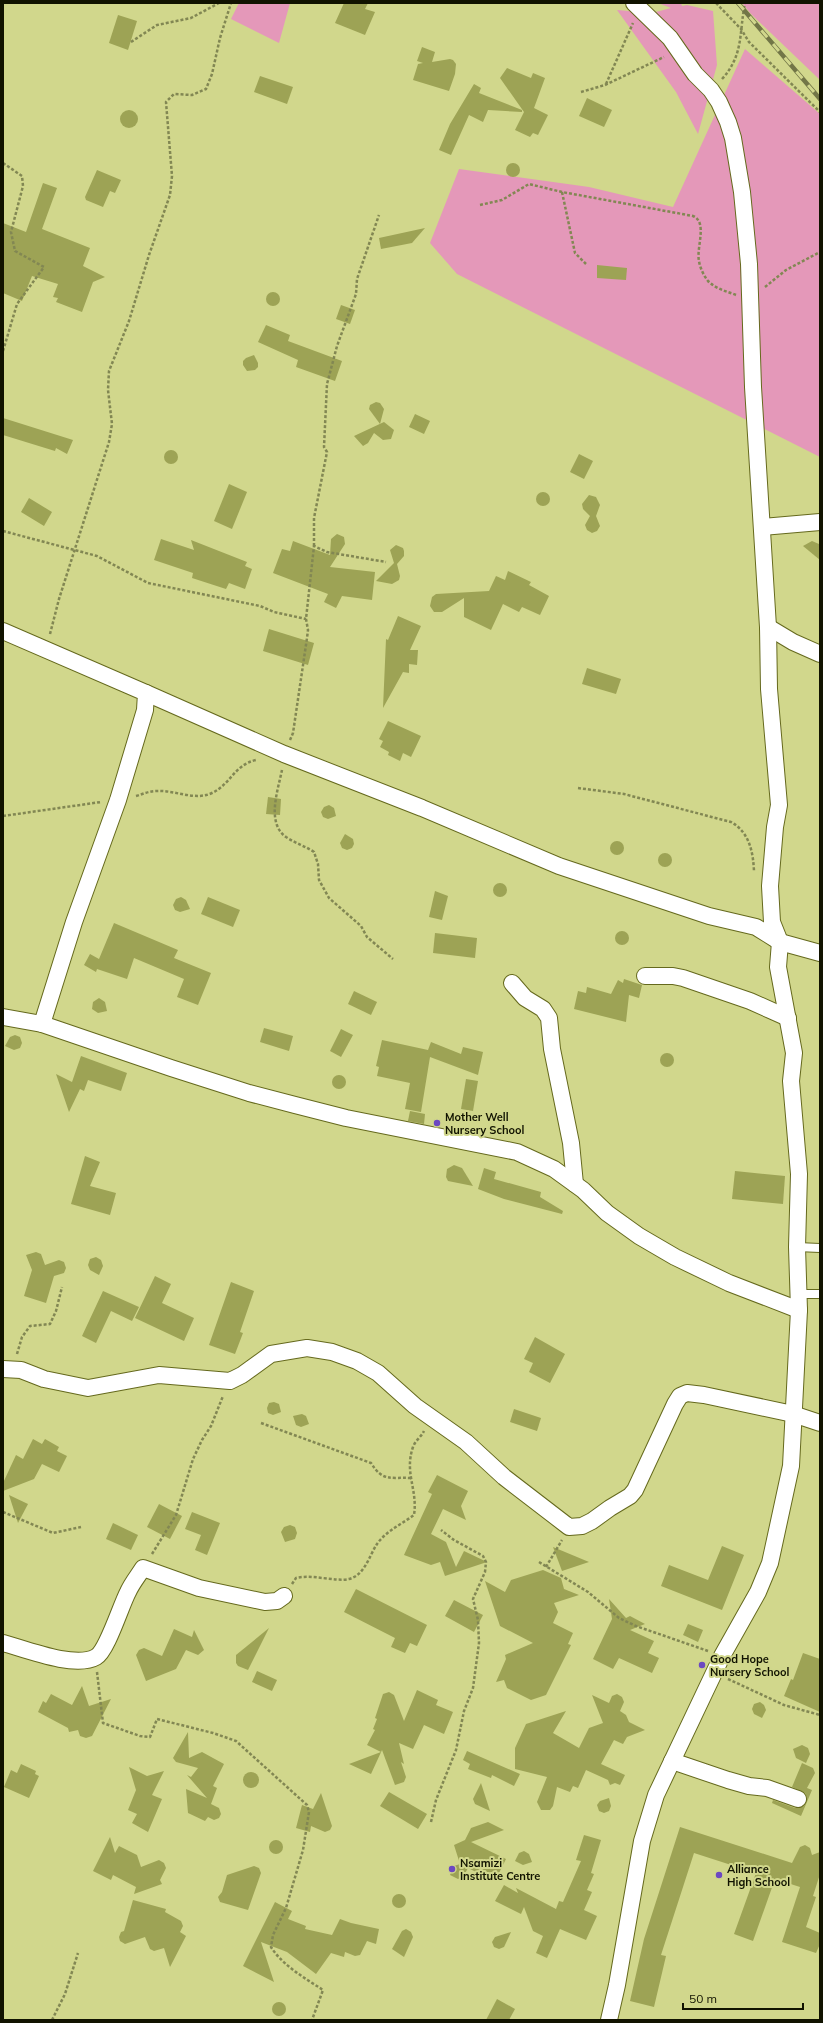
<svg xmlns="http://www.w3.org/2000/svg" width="823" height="2023" font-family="Mulish,sans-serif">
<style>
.green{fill:#e498b9}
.building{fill:#9da355}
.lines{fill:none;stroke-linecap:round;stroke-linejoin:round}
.service-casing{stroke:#65691d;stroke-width:10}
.minor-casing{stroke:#65691d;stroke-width:18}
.path{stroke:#828753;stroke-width:2.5;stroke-dasharray:3 2;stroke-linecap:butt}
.service{stroke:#fff;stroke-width:8}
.minor{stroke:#fff;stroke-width:16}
.rail-casing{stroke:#727647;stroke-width:4.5}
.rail{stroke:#d1d78c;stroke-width:3;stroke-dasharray:9;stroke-linecap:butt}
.poi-dot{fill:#6c48c1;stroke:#d1d78c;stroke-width:1.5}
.labels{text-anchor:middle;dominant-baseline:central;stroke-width:4;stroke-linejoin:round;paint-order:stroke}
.poi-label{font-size:11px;font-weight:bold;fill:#111300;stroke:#d1d78c;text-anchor:start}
</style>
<rect width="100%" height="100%" fill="#d1d78c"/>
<g class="green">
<path d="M239 3H290L279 43 231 19Z"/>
<path d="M658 3H681L682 6 687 5 713 11 717 65 698 134 676 92 617 10 652 13 671 8Z"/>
<path d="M742 3H820V80L751 14Z"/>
<path d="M745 49 820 114V457L457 274 430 243 459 169 589 187 673 207Z"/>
</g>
<g class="building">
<path d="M344 3H368L365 9 375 12 365 35 335 23Z"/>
<path d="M118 15 137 21 128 50 109 43Z"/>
<path d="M422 47 435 52 432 62 450 59 453 60 456 64 455 74 449 91 413 80 418 64 423 63 417 61Z"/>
<path d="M507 68 531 78 533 73 545 78 534 108 548 115 538 135 533 133 530 137 515 130 524 112 500 78Z"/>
<path d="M260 76 293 87 287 104 254 92Z"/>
<path d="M474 84 481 88 479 93 522 110V112L488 110 483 122 469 115 451 155 439 150 450 124Z"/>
<path d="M587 98 612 110 604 127 579 116Z"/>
<circle cx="129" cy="119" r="9"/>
<circle cx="513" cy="170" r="7"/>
<path d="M97 170 121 180 115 193 110 191 103 207 86 200 85 197Z"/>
<path d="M43 183 57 188 42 229 90 248 83 266 105 277 93 282 82 312 56 302 58 298 53 297 58 284 32 276 22 301 3 293V223L26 232Z"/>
<path d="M425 228 412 243 381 249 379 238Z"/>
<path d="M597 265 627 268 626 280 597 278Z"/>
<circle cx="273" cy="299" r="7"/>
<path d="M341 305 355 310 350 324 336 319Z"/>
<path d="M266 325 290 335 288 341 342 361 335 381 296 367 298 360 258 342Z"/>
<path d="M254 355 258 363V367L255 370 247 371 243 365V361L246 358Z"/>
<path d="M376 402 380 403 384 409 380 424 369 409 370 405Z"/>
<path d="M415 414 430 421 424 434 409 427Z"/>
<path d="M3 418 73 440 67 454 56 448 55 451 3 435Z"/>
<path d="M384 422 394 430 391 439 383 440 374 433 368 443 363 446 354 436Z"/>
<circle cx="171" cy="457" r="7"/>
<path d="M579 454 593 461 584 479 570 472Z"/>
<path d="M229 484 247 492 232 529 214 521Z"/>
<circle cx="543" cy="499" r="7"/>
<path d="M589 495 596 497 600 505 596 516 600 526 597 531 592 533 587 530 585 525 590 516 583 509 582 504Z"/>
<path d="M29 498 52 512 44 526 21 512Z"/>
<path d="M337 534 344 537 345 544 330 567 375 572 372 600 342 596 336 608 324 602 328 594 273 573 282 549 290 551 293 541 330 555 331 539Z"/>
<path d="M161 539 194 550 191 540 247 562 245 566 252 569 245 589 229 583 226 589 192 578 193 573 154 560Z"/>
<path d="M812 541 819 544 820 560 803 546Z"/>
<path d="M396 545 403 548 404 551V556L397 564 400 576 399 580 392 584 376 581 394 563 390 550Z"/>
<path d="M508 571 531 582 529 585 549 596 540 615 522 607 519 612 503 604 491 630 464 617V598L442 612H434L430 606 432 597 436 594 489 591 496 576 505 580Z"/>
<path d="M398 616 421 626 410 650H418L417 665 409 664V673L403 672 383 708 386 639 388 640Z"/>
<path d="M269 629 314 643 308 665 263 651Z"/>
<path d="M587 668 621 679 616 694 582 684Z"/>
<path d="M388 721 421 736 411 757 403 753 400 761 388 755 389 752 380 747 383 741 379 739Z"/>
<path d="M268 797 281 799 280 815 266 814Z"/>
<path d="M329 805 334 808 336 816 328 819 323 817 321 812 324 807Z"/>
<path d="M345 834 353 839 354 844 352 848 347 850 342 848 340 843Z"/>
<circle cx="617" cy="848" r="7"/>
<circle cx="665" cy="860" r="7"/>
<circle cx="500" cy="890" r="7"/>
<path d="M435 891 448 896 442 920 429 917Z"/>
<path d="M181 897 186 900 190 909 180 912 175 910 173 905 176 899Z"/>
<path d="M208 897 240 910 233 927 201 914Z"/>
<path d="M114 923 178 950 174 958 211 973 198 1005 177 997 184 979 134 958 127 979 97 969 96 972 84 965 90 954 99 959Z"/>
<circle cx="622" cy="938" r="7"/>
<path d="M435 933 477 938 475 958 433 953Z"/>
<path d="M624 979 642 985 639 998 629 995 626 1022 574 1009 578 991 586 993 587 987 611 994 618 980 623 983Z"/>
<path d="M354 991 377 1002 371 1015 348 1004Z"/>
<path d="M99 998 105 1002 107 1011 98 1013 92 1009 93 1002Z"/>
<path d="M264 1028 293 1036 289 1051 260 1042Z"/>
<path d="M341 1029 353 1035 341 1057 330 1051Z"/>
<path d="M15 1035 20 1037 22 1043 20 1048 14 1050 5 1046 10 1037Z"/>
<path d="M382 1040 428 1050 431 1042 461 1054 463 1047 483 1052 478 1075 430 1057 421 1112 405 1109 410 1083 377 1076 379 1067 376 1066Z"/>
<circle cx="667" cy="1060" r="7"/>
<path d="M81 1056 127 1073 121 1091 88 1080 84 1091 80 1089 69 1112 56 1074 72 1082Z"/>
<circle cx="339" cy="1082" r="7"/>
<path d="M466 1079 478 1081 473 1111 461 1109Z"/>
<path d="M410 1111 425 1114 424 1124 408 1121Z"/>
<path d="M85 1156 100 1162 90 1186 116 1193 110 1215 71 1204Z"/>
<path d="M454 1165 462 1168 473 1186 448 1181 446 1177 447 1169Z"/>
<path d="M484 1168 496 1172 494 1179 541 1192 540 1197 563 1211 562 1214 504 1199 478 1189Z"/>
<path d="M735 1171 785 1176 783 1204 732 1199Z"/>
<path d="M36 1252 41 1254 45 1265 59 1260 64 1262 66 1268 64 1273 54 1276 46 1303 24 1296 32 1270 26 1255Z"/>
<path d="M96 1257 101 1260 103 1266 99 1275 90 1270 88 1265 90 1259Z"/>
<path d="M155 1276 171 1284 162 1303 194 1318 184 1341 135 1318Z"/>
<path d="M231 1282 254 1291 240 1332 243 1333 235 1354 209 1345Z"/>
<path d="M103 1291 139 1307 132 1321 111 1311 96 1343 82 1336Z"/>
<path d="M535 1337 565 1354 550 1383 529 1372 533 1363 524 1359Z"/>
<path d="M274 1402 279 1404 281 1412 273 1415 268 1413 267 1408 269 1403Z"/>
<path d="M514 1409 541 1418 537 1431 510 1422Z"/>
<path d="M302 1414 306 1416 309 1424 301 1427 296 1425 293 1416Z"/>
<path d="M33 1439 42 1444 45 1439 59 1447 57 1451 67 1456 59 1472 42 1464 34 1479 3 1491V1483L16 1455 23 1459Z"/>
<path d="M437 1475 468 1491 461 1506 466 1520 443 1509 431 1534 446 1542 456 1567 464 1551 487 1562 445 1576 440 1562 431 1565 404 1555 432 1494 428 1492Z"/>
<path d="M9 1495 28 1504 18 1523Z"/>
<path d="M159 1504 182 1516 170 1539 147 1527Z"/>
<path d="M192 1512 220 1523 207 1555 195 1550 201 1535 185 1529Z"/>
<path d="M113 1523 138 1535 131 1550 106 1539Z"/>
<path d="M290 1525 295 1527 297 1533 295 1539 285 1542 281 1532 284 1527Z"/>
<path d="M722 1546 744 1555 722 1610 661 1586 669 1565 708 1580Z"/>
<path d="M553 1547 589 1562 562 1571Z"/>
<path d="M543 1570 561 1578 564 1589 579 1595 554 1603 558 1612 553 1623 573 1633 568 1644 571 1645 546 1695 531 1700 507 1688 504 1680 496 1682 506 1659 505 1655 533 1643 500 1626 485 1581 505 1592 511 1580Z"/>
<path d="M356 1589 427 1625 417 1646 410 1643 405 1653 391 1647 395 1638 344 1612Z"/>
<path d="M609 1599 626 1618 630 1616 645 1624 630 1630 654 1641 648 1653 659 1658 652 1673 619 1658 613 1669 593 1659 612 1619Z"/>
<path d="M454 1600 483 1615 474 1632 445 1616Z"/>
<path d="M688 1624 703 1630 698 1642 683 1635Z"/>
<path d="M269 1628 248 1670 238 1666 236 1663V1655Z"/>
<path d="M174 1629 192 1637 194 1630 204 1650 198 1655 186 1650 176 1669 146 1681 136 1655 139 1650 144 1648 162 1656Z"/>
<path d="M803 1653 820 1659V1712L784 1696 791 1679 793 1680Z"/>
<path d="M257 1671 277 1680 272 1691 252 1682Z"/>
<path d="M82 1686 89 1706 111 1699 92 1736 86 1738 80 1736 78 1730 69 1732 68 1728 38 1712 43 1701 46 1703 51 1694 72 1705Z"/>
<path d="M417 1690 438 1700 436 1705 453 1712 444 1734 424 1725 413 1749 399 1743 404 1764 401 1762 406 1777 404 1782 395 1785 382 1750 371 1774 349 1764 381 1752 367 1745 375 1730 373 1729 377 1719 375 1718 383 1694 389 1692 394 1695 404 1721Z"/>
<path d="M617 1694 622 1697 624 1702 620 1711 626 1715 629 1722 645 1730 627 1737 623 1744 614 1740 601 1764 625 1775 620 1785 615 1783 610 1785 608 1780 586 1770 578 1788 573 1786 570 1792 557 1787 553 1806 550 1810H541L537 1802 547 1777 515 1769V1748L526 1724 566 1711 553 1733 579 1748 589 1728 603 1723 592 1695 609 1703 612 1696Z"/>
<path d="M760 1702 764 1705 766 1710 762 1718 754 1714 752 1709 754 1704Z"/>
<path d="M188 1732 189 1758 202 1752 224 1764 213 1786 217 1788 211 1804 219 1808 221 1814 219 1818 214 1820 208 1817 205 1821 188 1813 186 1789 207 1798 187 1775 191 1777 198 1768 176 1762 173 1758Z"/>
<path d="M802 1745 808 1748 810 1754 806 1763 796 1758 793 1749Z"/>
<path d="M467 1751 520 1774 514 1786 492 1775 491 1778 468 1769 470 1764 463 1760Z"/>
<path d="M802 1763 813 1768 815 1773 807 1788 812 1790 801 1816 772 1803 773 1800 795 1808 804 1806 807 1798 805 1793 792 1787Z"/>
<path d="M21 1764 36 1771 35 1774 39 1776 29 1798 4 1787 11 1770 17 1773Z"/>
<path d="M129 1767 147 1776 164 1771 152 1795 162 1799 148 1832 132 1823 137 1814 128 1810 136 1790Z"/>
<circle cx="251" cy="1780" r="8"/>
<path d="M481 1783 490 1811 475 1804 473 1799Z"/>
<path d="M389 1792 427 1814 418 1829 380 1806Z"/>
<path d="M321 1793 332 1826 330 1830 325 1832 311 1826 310 1832 296 1828 302 1805 313 1809Z"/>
<path d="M609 1798 611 1806 609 1811 604 1813 599 1811 597 1805 600 1801Z"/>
<path d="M488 1822 504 1830 471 1842 506 1859 499 1873 486 1877 468 1868 463 1877 458 1879 450 1875 454 1866 460 1864 454 1845 465 1840 471 1828Z"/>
<path d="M680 1827 792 1863 800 1847 805 1845 810 1848 812 1855 820 1852V1874L813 1896 816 1897 806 1927 820 1933V1944L816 1953 782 1942 800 1887 775 1879 753 1941 734 1934 756 1873 694 1853 661 1955 666 1956 654 2007 630 2001 644 1939Z"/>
<path d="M584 1835 601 1840 591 1873 594 1874 587 1890 592 1892 584 1910 597 1916 586 1940 560 1929 547 1958 536 1953 543 1936 533 1931 524 1907 521 1914 495 1901 504 1885 518 1893 516 1888 556 1909 559 1901 563 1902 581 1861 576 1860Z"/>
<path d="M110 1837 115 1853 119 1846 137 1855 141 1867 159 1860 164 1863 166 1868 160 1880 162 1884 134 1894 136 1887 113 1875 111 1880 93 1871Z"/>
<circle cx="276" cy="1847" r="7"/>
<path d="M524 1851 529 1854 532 1862 523 1865 515 1861 519 1853Z"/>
<path d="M254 1866 259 1868 261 1873 248 1910 220 1902 218 1897 222 1892 227 1875Z"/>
<circle cx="399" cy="1901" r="7"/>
<path d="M133 1900 166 1909 165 1912 181 1921 183 1926 180 1932 186 1936 170 1967 164 1948 154 1951 150 1949 145 1937 125 1944 120 1941 119 1937 121 1932 124 1931Z"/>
<path d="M275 1902 292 1911 288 1919 306 1926 305 1929 332 1935 340 1919 351 1923 379 1929 376 1944 367 1941 360 1955 355 1956 345 1952 344 1957 331 1953 316 1974 287 1952 261 1942 274 1982 243 1966Z"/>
<path d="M406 1929 411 1932 413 1937 404 1957 392 1949 402 1931Z"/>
<path d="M511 1932 504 1947 499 1949 494 1947 492 1942 495 1937Z"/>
<path d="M497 1999 515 2009 509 2020H486Z"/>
<circle cx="279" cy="2009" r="7"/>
</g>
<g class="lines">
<g class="service-casing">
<g id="service">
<path d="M797 1247 820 1248"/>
<path d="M798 1294H820"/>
</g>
</g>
<g class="minor-casing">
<g id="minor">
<path d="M762 527 820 522"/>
<path d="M768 627 793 642 820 654"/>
<path d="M3 631 146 693 145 710 118 800 74 922 42 1024"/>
<path d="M146 693 284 754 422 808 559 866 709 916 756 927 780 942 820 953"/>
<path d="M645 976H673L683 978 750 1001 788 1018"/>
<path d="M512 983 525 998 543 1009 549 1018 552 1049 571 1143 575 1184"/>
<path d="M3 1017 42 1024 171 1068 249 1093 295 1105 346 1118 517 1152 554 1169 583 1190 607 1213 639 1236 675 1257 729 1283 799 1310"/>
<path d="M3 1369 21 1370 44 1379 88 1388 159 1375 230 1381 242 1375 271 1354 307 1348 332 1352 357 1361 378 1373 415 1406 466 1442 504 1477 569 1527 582 1526 592 1521 610 1508 630 1496 635 1490 675 1404 680 1396 687 1393 704 1395 793 1414 820 1423"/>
<path d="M3 1643C25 1649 75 1669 96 1657 107 1651 121 1605 128 1592 132 1583 138 1576 143 1568L199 1588 265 1602 277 1601 284 1596"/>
<path d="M672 1761 728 1780 749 1786 767 1788 798 1799"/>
<path d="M609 2020 617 1985 642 1841 656 1795 722 1656 758 1592 770 1563 791 1466 799 1310 797 1247 799 1174 791 1081 794 1053 778 967 780 942 772 922 770 886 775 827 779 805 769 689 768 627 753 387 749 264 742 192 733 138 728 122 719 102 711 90 695 74 670 38 634 3"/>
</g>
</g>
<g class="path">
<path d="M716 3 741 29 749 42 820 112"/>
<path d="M131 42 157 25 191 18 219 3"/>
<path d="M722 79C744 55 739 32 745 3"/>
<path d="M606 84 633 23"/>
<path d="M581 92 605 85 664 57"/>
<path d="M3 163 22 176 23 186 11 232 15 251 44 267 17 304 3 351"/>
<path d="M562 192 575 253 586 264"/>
<path d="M480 205 502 200 529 184 562 192 693 216C708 222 696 248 699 261 700 268 704 276 708 281 716 289 726 291 736 295"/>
<path d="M765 287 786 270 820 252"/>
<path d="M3 531 97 556 148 583 260 606 274 612 306 619"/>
<path d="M314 546V518L327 452 324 447 327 384 337 346 356 294 357 279 379 215"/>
<path d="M50 634 59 599 109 442 112 424 108 390 109 371 129 321 149 255 170 195 172 176 166 102 174 94 192 95 206 89 212 74 220 38 231 3"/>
<path d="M290 740 293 733 307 638 308 630 306 619 314 546 327 552 386 562"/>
<path d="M282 770C278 790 266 823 286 837 295 843 305 846 314 852L318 864 319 880 329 898 361 926 367 937 393 959"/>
<path d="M578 788 624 794 731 822C749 832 753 851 754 871"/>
<path d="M136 796C143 794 149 791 157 791 175 790 195 801 212 793 231 784 234 765 256 760"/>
<path d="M3 816 101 802"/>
<path d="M17 1354 22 1337 30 1326 50 1324 56 1311 62 1287"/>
<path d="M261 1423 371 1463C383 1482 390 1477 411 1478"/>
<path d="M3 1512 53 1533 81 1527"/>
<path d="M152 1554 176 1515 193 1459 202 1440 211 1426 223 1396"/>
<path d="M539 1562 588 1592 619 1618 636 1626 708 1651"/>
<path d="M546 1567 562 1540"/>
<path d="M292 1584 296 1578C313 1574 335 1582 349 1579 365 1575 369 1556 377 1544 386 1531 402 1524 414 1515 418 1490 404 1473 413 1447 415 1441 421 1437 424 1431"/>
<path d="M97 1672 103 1723 140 1736 150 1737 157 1719 213 1733 236 1741 307 1805 309 1812 303 1850 286 1908 273 1935 271 1947C283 1966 305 1978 323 1990L312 2020"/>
<path d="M728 1679 784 1705 820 1715"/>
<path d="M431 1822 436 1800 456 1750 464 1711 473 1688 479 1643 478 1620 473 1599 485 1572 486 1562 483 1556 454 1540 441 1530"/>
<path d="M52 2020 65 1994 78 1953"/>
</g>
<use href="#service" class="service"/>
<use href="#minor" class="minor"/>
<g class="rail-casing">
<path id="rail" d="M738 3 820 99"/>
</g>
<use href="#rail" class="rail"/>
</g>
<g class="poi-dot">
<circle cx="437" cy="1123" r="4"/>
<circle cx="702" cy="1665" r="4"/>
<circle cx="452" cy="1869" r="4"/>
<circle cx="719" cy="1875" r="4"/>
</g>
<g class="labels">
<g class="poi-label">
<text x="445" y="1117">Mother Well<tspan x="445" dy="13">Nursery School</tspan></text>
<text x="710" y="1659">Good Hope<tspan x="710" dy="13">Nursery School</tspan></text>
<text x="460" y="1863">Nsamizi<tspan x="460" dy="13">Institute Centre</tspan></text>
<text x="727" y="1869">Alliance<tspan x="727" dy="13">High School</tspan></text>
</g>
</g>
<rect width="823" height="2023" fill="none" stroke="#111300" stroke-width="8"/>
<path d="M683 2003v6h120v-6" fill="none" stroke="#111300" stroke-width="2"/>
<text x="689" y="2003" font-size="12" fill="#111300" stroke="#d1d78c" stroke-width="3" paint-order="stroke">50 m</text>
</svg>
